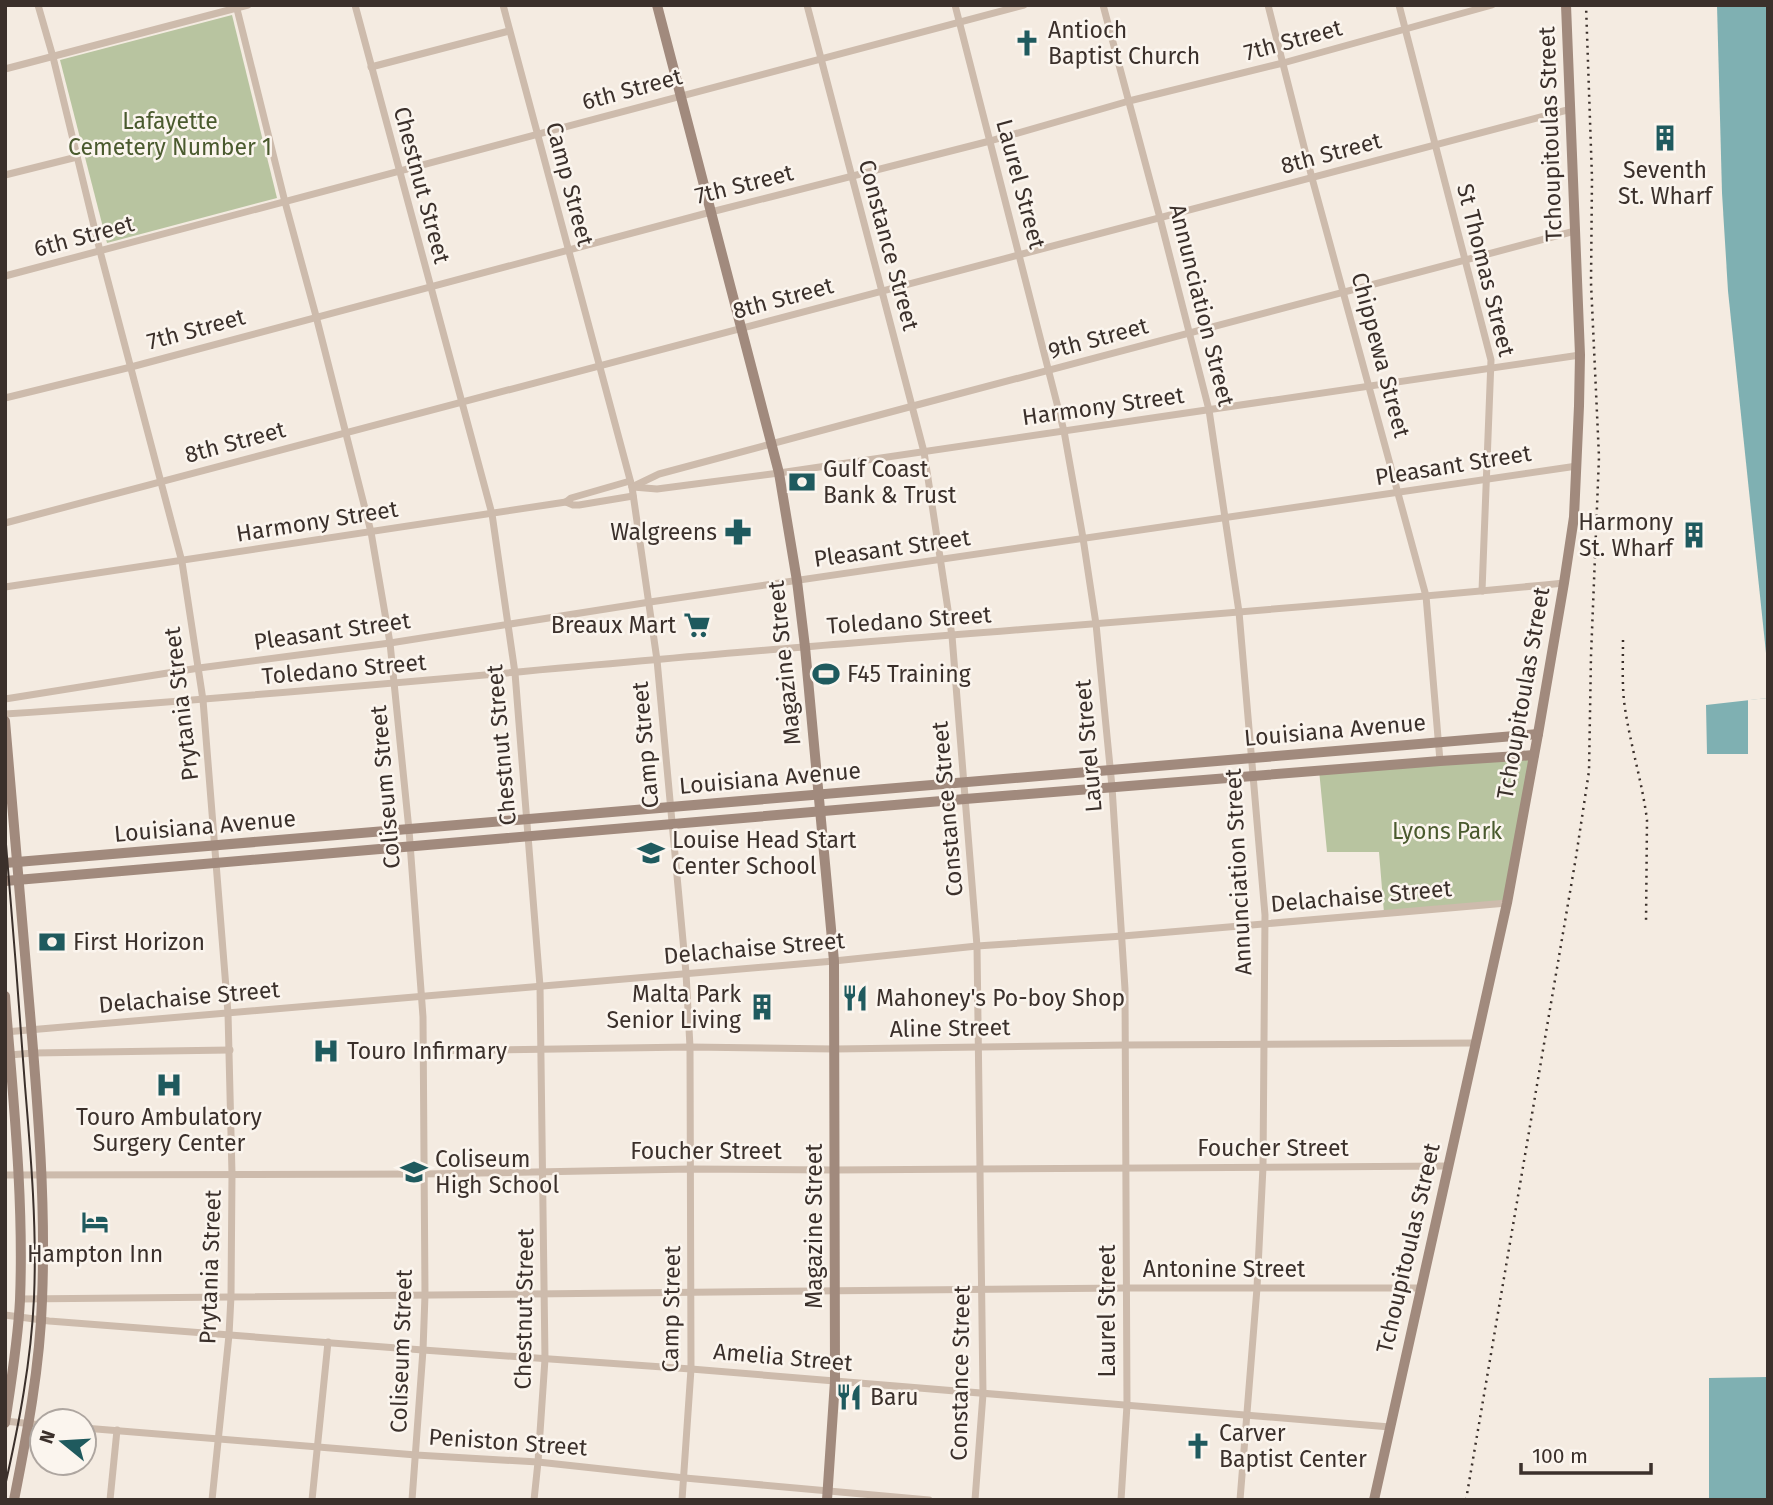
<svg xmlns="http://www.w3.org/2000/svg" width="1773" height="1505" font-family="'Fira Sans',sans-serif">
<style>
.green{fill:#b8c4a0}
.water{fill:#7fb0b2}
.pier{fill:#f4ebe1}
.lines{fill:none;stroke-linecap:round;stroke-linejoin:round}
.street{stroke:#cdbbac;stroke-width:7}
.secondary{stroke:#a18a7d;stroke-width:10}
.tram{stroke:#3b302b;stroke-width:2}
.rail{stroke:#3b302b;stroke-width:2.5;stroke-dasharray:2 5;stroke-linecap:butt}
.labels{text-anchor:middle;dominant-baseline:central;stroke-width:5;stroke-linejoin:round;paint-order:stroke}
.poi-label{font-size:23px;fill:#3b302b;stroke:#fbf5ee;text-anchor:start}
.street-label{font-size:23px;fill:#3b302b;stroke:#fbf5ee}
.park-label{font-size:23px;fill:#4a5a2e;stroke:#fbf5ee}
</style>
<rect width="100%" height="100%" fill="#f4ebe1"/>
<g class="green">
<path d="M232 15 277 198 107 243 60 60Z"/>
<path d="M1534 755 1507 903 1384 913 1379 852H1327L1319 770Z"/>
</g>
<g class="water">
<path d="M1717 5H1768V672L1728 291 1722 193Z"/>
<path d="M1768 698V953V754H1707L1706 705Z"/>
<path d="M1768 1107V1500H1709V1378L1767 1377Z"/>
</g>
<path class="pier" d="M1768 698V754H1748V700Z"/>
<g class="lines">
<g class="street">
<path d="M38 5 53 57 100 251 182 562 203 700 228 1013 232 1174 231 1296 229 1335 212 1500"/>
<path d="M236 5 285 202 316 316 371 532 390 643 409 830 423 1017 425 1295 423 1350 412 1500"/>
<path d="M355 5 492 514 515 673 540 986 545 1359 538 1462 534 1500"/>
<path d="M503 5 632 487 657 660 686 973 690 1047 691 1369 682 1500"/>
<path d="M807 5 924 452 952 636 977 946 983 1394 975 1500"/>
<path d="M955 5 1064 431 1083 538 1096 624 1112 787 1125 989 1127 1405 1121 1500"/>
<path d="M1103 5 1160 218 1209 410 1239 612 1265 915 1263 1167 1257 1288 1240 1500"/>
<path d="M1268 5 1312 178 1426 596 1440 761"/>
<path d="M1399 5 1491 360 1482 591"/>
<path d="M371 67 509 31"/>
<path d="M5 69 248 5"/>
<path d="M5 175 77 157"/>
<path d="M5 276 1024 5"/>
<path d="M5 398 131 367 711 212 990 141 1129 101 1283 63 1492 5"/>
<path d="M632 487 659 474 913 406 1575 231"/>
<path d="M633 487 657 489 779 473 1580 355"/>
<path d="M566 502 573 505H579L633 496"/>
<path d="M5 523 1571 109"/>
<path d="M5 587 566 502 571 498 630 481"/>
<path d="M5 699 199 668 390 643 650 602 1577 466"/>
<path d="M5 714C272 696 538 669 804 647 1058 626 1311 608 1564 583"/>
<path d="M5 1032 834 961 977 946 1123 936 1507 903"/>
<path d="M424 1051 690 1047 834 1049 1126 1045 1476 1043"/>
<path d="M10 1055 33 1053 230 1050"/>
<path d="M5 1175 423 1174 691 1169 835 1170 1448 1166"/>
<path d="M20 1299 1126 1288H1420"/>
<path d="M5 1315 49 1321 423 1350 691 1369 1390 1427"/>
<path d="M5 1421 42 1425"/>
<path d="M84 1428 416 1455 538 1462 685 1478 929 1500"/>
<path d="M110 1500 117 1430"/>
<path d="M312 1500 328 1342"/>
</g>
<g class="secondary">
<path d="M657 5 779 473 797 581 805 647 834 961 835 1381 827 1500"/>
<path d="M5 721C14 819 22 916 30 1013 38 1108 46 1204 42 1300 40 1367 27 1434 14 1500"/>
<path d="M5 863 1538 734"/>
<path d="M5 881 965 799 1440 761 1534 755"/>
<path d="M5 996C13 1097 24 1199 20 1300 18 1341 11 1383 5 1423"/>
<path d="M1374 1500 1507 903 1538 734 1564 583 1574 517 1579 406 1580 355 1566 5"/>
</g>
<path class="tram" d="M5 832C12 917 19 1001 25 1086 31 1157 37 1227 34 1298 31 1362 19 1424 5 1486"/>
<g class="rail">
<path d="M1623 640C1623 660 1622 681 1624 701 1629 741 1642 780 1647 820L1646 924"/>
<path d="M1466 1500 1576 857 1589 771 1591 656 1599 457 1591 283 1592 178 1586 5"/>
</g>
</g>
<defs>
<g id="church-bare" transform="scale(2.1)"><path d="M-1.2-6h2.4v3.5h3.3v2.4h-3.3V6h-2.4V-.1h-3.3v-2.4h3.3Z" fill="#1f5a5e" stroke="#fbf5ee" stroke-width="2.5" paint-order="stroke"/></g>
<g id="building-bare" transform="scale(2.1)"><path d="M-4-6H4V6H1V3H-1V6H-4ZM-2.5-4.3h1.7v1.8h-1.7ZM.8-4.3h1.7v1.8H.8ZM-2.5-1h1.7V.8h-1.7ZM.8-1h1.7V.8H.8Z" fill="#1f5a5e" stroke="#fbf5ee" stroke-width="2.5" paint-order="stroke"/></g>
<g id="bank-bare" transform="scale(2.1)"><path d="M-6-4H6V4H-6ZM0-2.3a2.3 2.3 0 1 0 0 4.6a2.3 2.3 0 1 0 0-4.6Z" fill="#1f5a5e" stroke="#fbf5ee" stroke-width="2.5" paint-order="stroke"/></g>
<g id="pharmacy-bare" transform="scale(2.1)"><path d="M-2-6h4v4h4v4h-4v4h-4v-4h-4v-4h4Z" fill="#1f5a5e" stroke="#fbf5ee" stroke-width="2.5" paint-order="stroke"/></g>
<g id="supermarket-bare" transform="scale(2.1)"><path d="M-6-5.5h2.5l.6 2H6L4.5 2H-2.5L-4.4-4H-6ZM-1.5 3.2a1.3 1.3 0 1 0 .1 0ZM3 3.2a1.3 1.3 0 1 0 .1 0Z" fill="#1f5a5e" stroke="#fbf5ee" stroke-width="2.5" paint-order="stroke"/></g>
<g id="stadium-bare" transform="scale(2.1)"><path d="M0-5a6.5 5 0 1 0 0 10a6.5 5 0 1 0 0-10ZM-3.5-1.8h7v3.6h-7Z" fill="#1f5a5e" stroke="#fbf5ee" stroke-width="2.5" paint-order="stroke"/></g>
<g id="school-bare" transform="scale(2.1)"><path d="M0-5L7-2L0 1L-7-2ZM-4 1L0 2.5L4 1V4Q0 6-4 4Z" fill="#1f5a5e" stroke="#fbf5ee" stroke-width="2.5" paint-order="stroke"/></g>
<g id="restaurant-bare" transform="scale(2.1)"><path d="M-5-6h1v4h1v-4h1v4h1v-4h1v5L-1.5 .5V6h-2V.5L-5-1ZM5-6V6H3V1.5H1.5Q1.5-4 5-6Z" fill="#1f5a5e" stroke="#fbf5ee" stroke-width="2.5" paint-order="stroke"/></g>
<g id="hospital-bare" transform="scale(2.1)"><path d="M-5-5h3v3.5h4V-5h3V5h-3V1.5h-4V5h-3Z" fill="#1f5a5e" stroke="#fbf5ee" stroke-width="2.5" paint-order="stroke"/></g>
<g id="hotel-bare" transform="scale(2.1)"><path d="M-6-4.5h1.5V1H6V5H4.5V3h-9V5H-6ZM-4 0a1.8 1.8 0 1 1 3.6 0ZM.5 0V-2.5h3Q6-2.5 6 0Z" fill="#1f5a5e" stroke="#fbf5ee" stroke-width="2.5" paint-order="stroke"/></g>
</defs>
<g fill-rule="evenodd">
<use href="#church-bare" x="1027" y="43"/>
<use href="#building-bare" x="1665" y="138"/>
<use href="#bank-bare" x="802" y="482"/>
<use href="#pharmacy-bare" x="738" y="532"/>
<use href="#building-bare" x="1694" y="535"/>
<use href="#supermarket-bare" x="697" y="625"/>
<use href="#stadium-bare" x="826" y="674"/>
<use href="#school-bare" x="651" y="853"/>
<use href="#bank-bare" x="52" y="942"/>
<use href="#restaurant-bare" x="855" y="998"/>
<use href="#building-bare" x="762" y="1007"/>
<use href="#hospital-bare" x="326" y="1051"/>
<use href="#hospital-bare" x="169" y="1085"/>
<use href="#school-bare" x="414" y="1172"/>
<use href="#hotel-bare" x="95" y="1222"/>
<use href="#restaurant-bare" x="849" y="1397"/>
<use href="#church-bare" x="1198" y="1446"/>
</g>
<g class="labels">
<g class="poi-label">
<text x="1048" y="30">Antioch<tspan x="1048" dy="26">Baptist Church</tspan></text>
<text x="1665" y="170" text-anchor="middle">Seventh<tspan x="1665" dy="26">St. Wharf</tspan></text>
<text x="823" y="469">Gulf Coast<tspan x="823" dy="26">Bank &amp; Trust</tspan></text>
<text x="1673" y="522" text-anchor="end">Harmony<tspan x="1673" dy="26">St. Wharf</tspan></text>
<text x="717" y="532" text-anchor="end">Walgreens</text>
<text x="676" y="625" text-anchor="end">Breaux Mart</text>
<text x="847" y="674">F45 Training</text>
<text x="672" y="840">Louise Head Start<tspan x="672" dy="26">Center School</tspan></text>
<text x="73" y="942">First Horizon</text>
<text x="741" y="994" text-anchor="end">Malta Park<tspan x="741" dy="26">Senior Living</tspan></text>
<text x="876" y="998">Mahoney's Po-boy Shop</text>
<text x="347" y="1051">Touro Infirmary</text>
<text x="169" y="1117" text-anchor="middle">Touro Ambulatory<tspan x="169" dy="26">Surgery Center</tspan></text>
<text x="435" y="1159">Coliseum<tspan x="435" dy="26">High School</tspan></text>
<text x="95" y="1254" text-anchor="middle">Hampton Inn</text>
<text x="870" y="1397">Baru</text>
<text x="1219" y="1433">Carver<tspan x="1219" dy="26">Baptist Center</tspan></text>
</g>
<g class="street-label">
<text transform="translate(1293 40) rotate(-15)">7th Street</text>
<text transform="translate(632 89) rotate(-15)">6th Street</text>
<text transform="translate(1550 134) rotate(-92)">Tchoupitoulas Street</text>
<text transform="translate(1331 153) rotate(-15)">8th Street</text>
<text transform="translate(570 184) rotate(75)">Camp Street</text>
<text transform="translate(744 184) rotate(-14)">7th Street</text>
<text transform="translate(1021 184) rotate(75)">Laurel Street</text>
<text transform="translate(422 185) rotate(75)">Chestnut Street</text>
<text transform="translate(84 236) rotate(-15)">6th Street</text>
<text transform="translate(889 245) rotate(75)">Constance Street</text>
<text transform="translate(1486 270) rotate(76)">St Thomas Street</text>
<text transform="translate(783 298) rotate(-15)">8th Street</text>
<text transform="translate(1202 305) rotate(76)">Annunciation Street</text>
<text transform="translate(196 329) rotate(-15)">7th Street</text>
<text transform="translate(1098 338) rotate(-15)">9th Street</text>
<text transform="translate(1381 355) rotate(75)">Chippewa Street</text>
<text transform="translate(1103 406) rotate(-8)">Harmony Street</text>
<text transform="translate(235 442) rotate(-15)">8th Street</text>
<text transform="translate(1453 465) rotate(-9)">Pleasant Street</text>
<text transform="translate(317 521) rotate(-9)">Harmony Street</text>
<text transform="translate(892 548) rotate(-8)">Pleasant Street</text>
<text transform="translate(909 620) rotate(-4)">Toledano Street</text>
<text transform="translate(332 631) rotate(-8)">Pleasant Street</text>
<text transform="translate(784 663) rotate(-96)">Magazine Street</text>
<text transform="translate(344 669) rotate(-5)">Toledano Street</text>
<text transform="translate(1523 693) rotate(-80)">Tchoupitoulas Street</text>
<text transform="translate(181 704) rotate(-97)">Prytania Street</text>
<text transform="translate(1335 730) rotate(-5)">Louisiana Avenue</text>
<text transform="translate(501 745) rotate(-95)">Chestnut Street</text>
<text transform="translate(645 745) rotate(-95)">Camp Street</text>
<text transform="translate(1088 746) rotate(-95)">Laurel Street</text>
<text transform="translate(770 778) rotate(-5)">Louisiana Avenue</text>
<text transform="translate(385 787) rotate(-95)">Coliseum Street</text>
<text transform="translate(947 809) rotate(-95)">Constance Street</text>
<text transform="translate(205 826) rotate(-5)">Louisiana Avenue</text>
<text transform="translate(1238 872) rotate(-93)">Annunciation Street</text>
<text transform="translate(1361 896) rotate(-5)">Delachaise Street</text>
<text transform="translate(754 948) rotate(-5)">Delachaise Street</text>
<text transform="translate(189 997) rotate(-5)">Delachaise Street</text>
<text transform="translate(950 1028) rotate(-1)">Aline Street</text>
<text x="1273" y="1148">Foucher Street</text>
<text x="706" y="1151">Foucher Street</text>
<text transform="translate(814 1226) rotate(-90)">Magazine Street</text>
<text transform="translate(1408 1248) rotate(-77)">Tchoupitoulas Street</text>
<text transform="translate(210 1267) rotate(-88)">Prytania Street</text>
<text x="1224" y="1269">Antonine Street</text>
<text transform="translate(524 1309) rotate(-89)">Chestnut Street</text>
<text transform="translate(671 1309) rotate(-89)">Camp Street</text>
<text transform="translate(1107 1311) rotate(-90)">Laurel Street</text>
<text transform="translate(401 1351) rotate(-88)">Coliseum Street</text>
<text transform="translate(783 1357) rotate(5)">Amelia Street</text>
<text transform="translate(960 1373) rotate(-89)">Constance Street</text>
<text transform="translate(508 1442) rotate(4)">Peniston Street</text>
</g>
<g class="park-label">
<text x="170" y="121">Lafayette<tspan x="170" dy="26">Cemetery Number 1</tspan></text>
<text x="1447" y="831">Lyons Park</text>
</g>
</g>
<rect width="1773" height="1505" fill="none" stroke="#3b302b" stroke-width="14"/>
<g transform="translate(63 1442) rotate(288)"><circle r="33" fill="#fbf5ee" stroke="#aea6a0" stroke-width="2"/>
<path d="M0-5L12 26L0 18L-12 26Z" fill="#1f5a5e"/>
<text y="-10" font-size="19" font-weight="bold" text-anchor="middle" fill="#3b302b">N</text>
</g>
<path d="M1521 1463v10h130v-10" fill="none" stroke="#3b302b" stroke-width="3.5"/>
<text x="1532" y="1463" font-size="21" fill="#3b302b" stroke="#fbf5ee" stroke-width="5" paint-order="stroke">100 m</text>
</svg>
